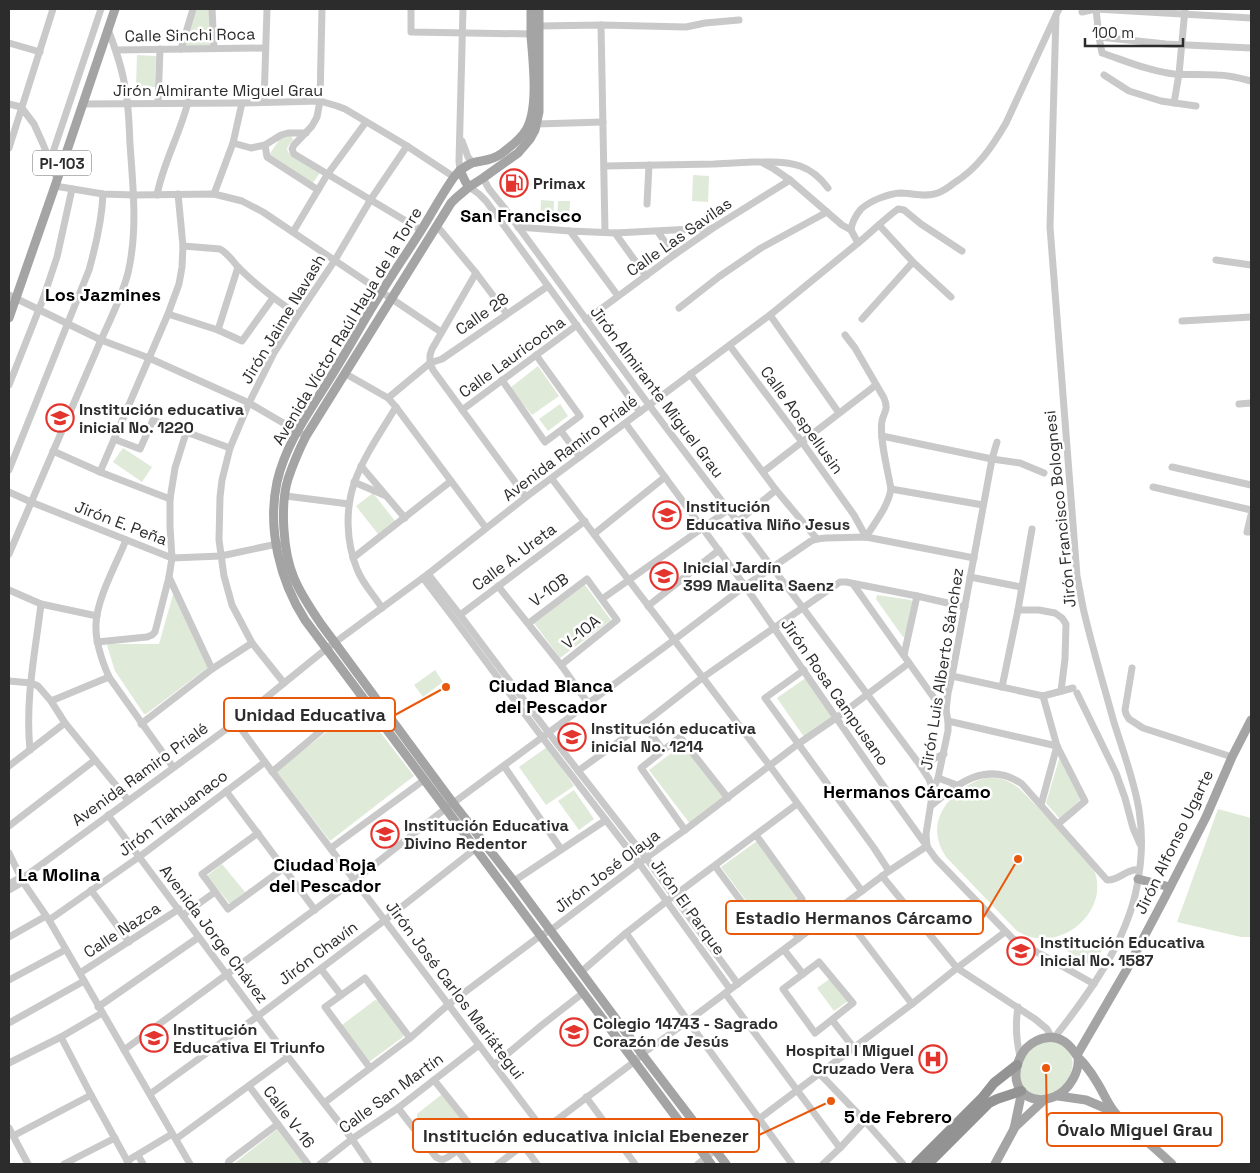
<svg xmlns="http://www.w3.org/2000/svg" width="1260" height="1173" font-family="'Space Grotesk',sans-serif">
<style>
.green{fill:#e0ead9}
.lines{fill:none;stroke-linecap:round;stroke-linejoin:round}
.minor{stroke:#c9c9c9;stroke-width:7}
.major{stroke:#a4a4a4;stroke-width:9}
.highway{stroke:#939393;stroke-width:10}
.labels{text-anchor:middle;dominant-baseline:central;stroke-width:5;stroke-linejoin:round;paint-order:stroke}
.shield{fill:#fff;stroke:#6b6b6b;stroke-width:1}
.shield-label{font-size:15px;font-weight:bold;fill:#2c2c2c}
.street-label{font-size:16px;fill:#2c2c2c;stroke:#fff}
.poi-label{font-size:16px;font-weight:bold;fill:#2c2c2c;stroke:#fff;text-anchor:start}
.neighbourhood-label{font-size:18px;font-weight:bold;fill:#000;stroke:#fff}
.leader{fill:none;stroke:#e8590c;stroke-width:2}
.callout-dot{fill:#e8590c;stroke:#fff;stroke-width:2}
.callout{fill:#fff;stroke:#e8590c;stroke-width:2}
.callout-label{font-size:18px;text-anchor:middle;font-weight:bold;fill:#2c2c2c}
</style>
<rect width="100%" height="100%" fill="#fff"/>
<g class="green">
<path d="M195 9H210L211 46H183Z"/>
<path d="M137 55 156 56 155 87 136 86Z"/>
<path d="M290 135 292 137 293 140 287 148 288 152 320 173 312 184 272 158 270 154 271 152 281 137Z"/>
<path d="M693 175 709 176 708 202 692 201Z"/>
<path d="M541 200 554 201 553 224 540 223Z"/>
<path d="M558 201H570L569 224H557Z"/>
<path d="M538 366 559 396 532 415 510 388Z"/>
<path d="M560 404 568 416 548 431 539 419Z"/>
<path d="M123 448 152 467 142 482 113 462Z"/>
<path d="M373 493 395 521 378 534 356 506Z"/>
<path d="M585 585 611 620 560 658 534 623Z"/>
<path d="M174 591 210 666 146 714H144L115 671 107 645 109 644H159Z"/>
<path d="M877 595 911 600 913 603 907 637H903L876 599Z"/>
<path d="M435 670 443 682 423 697 414 685Z"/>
<path d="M807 677 832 716 830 719 804 737 777 698Z"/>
<path d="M360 706 414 776 330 841 276 771Z"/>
<path d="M682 745 725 798 691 825 649 770Z"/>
<path d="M547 747 574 786 546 805 519 767Z"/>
<path d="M1060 756 1081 799 1060 819 1046 803Z"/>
<path d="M989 777C1002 778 1010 781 1020 789L1090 862C1118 907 1060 958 1017 931L946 857C943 852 940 847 939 842 929 811 961 783 989 777Z"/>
<path d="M574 790 594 819 579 830 558 801Z"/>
<path d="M1218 809 1251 818V937H1241L1177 922Z"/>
<path d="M757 841 796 895V901L769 922 763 921 759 918 721 867Z"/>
<path d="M222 864 245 892 230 904 207 876Z"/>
<path d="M1077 935 1102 950 1092 966 1067 951Z"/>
<path d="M831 978 848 1001 834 1011 817 988Z"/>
<path d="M375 1000 379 1001 403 1034V1037L369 1062 342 1025Z"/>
<path d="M1048 1040C1053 1041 1060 1042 1063 1045 1079 1057 1073 1078 1059 1089 1054 1093 1047 1095 1041 1098 1035 1096 1027 1094 1023 1089 1019 1084 1019 1081 1020 1074 1021 1056 1030 1045 1048 1040Z"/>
<path d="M441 1095H443L472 1132V1134L447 1153H444L417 1117V1114Z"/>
<path d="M279 1128 307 1164H235V1163Z"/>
</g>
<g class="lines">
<g class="minor">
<path d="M212 9 214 48"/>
<path d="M322 9 320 101 317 117 312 126 294 145 292 149 294 154 421 230"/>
<path d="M411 9V32L531 34"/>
<path d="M1096 9 1099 37 1102 53C1126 61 1149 71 1174 74 1188 75 1202 74 1217 75 1229 75 1240 78 1251 81"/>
<path d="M1082 12 1096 9 1251 18"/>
<path d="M601 25 605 232"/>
<path d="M539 26 601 25 686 27 705 23 739 20"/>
<path d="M1099 37 1166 44 1251 48"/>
<path d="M9 43 40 52"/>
<path d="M181 49 193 9"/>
<path d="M116 50 265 48"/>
<path d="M1104 75 1129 91 1161 101 1196 106"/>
<path d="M264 102 267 9"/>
<path d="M158 103 160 49"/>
<path d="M1174 103 1179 74 1185 9"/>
<path d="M9 104 21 107 34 124 43 144 57 179"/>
<path d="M82 104 242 103 320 101 337 106 345 109 407 146 454 177"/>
<path d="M537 124 603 122"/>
<path d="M462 141 468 157 473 163"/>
<path d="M233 143 251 148 265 145 281 135 288 133H306"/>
<path d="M265 145 267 157 318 190"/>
<path d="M9 148 53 9"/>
<path d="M50 161 101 9"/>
<path d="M764 162C792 161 811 165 828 188"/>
<path d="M605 166 714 164 753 162H761L774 169 790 180 842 225 851 230"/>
<path d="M460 170 459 161 463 9"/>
<path d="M483 178 489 189 506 210 649 405 803 608 920 765 929 779 933 790"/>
<path d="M55 186 103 194 134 195 214 194 242 201 263 212 441 332"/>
<path d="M469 187 479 194 486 201 640 412"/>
<path d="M214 194 233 143 242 103"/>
<path d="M157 195C163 163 180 134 188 102"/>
<path d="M647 204 649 165"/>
<path d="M879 225 913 262 951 297"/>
<path d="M437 226 476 273 507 314"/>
<path d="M518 227 570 231 615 233 712 228"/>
<path d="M570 231 618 296"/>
<path d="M293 232 327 175 366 122"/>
<path d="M658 232 674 255"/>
<path d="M615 233 646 276"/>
<path d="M858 243C872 232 884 219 898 209L904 210 921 224 962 251"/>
<path d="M183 246 220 249C229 254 233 262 239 268 257 286 277 301 298 315"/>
<path d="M1216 260 1251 265"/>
<path d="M9 295 101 340 149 358 249 403 302 434"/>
<path d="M679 308 720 276 761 248 827 212"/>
<path d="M168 314 218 330 242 341 273 298"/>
<path d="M770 315 839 413"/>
<path d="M862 319 913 262"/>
<path d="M586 320 674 255 713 228 790 180"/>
<path d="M1182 321 1251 317"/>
<path d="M218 330 238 267"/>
<path d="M845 335 855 348 884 398C889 410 884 411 882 421 879 438 888 471 891 489 888 507 875 522 866 537"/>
<path d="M730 346 802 442 854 515 866 537"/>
<path d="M346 374 388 398 396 407 486 528"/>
<path d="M690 374 776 490 817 539"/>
<path d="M502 380 545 442 580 416 536 355"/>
<path d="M9 385 43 299 57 257 72 189"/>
<path d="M388 398 430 363V355L432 349 476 273"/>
<path d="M1239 404 1251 403"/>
<path d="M462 410 577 325"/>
<path d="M626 424 745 586 880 781 936 859 1012 938 1094 984"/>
<path d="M561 431 580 457"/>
<path d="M882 436 992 459 1020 463 1044 473"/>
<path d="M114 439 140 449 153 420 230 448"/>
<path d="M53 451 100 472 170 499"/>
<path d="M361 466 405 518"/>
<path d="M1172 467 1251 485"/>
<path d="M9 470 89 270C96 245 102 220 103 194"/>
<path d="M100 472 168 314 179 284 182 267 183 246 178 194"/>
<path d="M763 472 876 385"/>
<path d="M552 479 770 766 862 891"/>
<path d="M354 482 384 495"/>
<path d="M1153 487 1251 510"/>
<path d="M891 489 983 505"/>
<path d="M9 492 31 502 172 558 221 556 277 544 286 545"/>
<path d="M286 496 349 504"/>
<path d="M526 497 433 370 430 363 442 359 548 286"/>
<path d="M1251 515 1247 532H1251"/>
<path d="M737 522 776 490"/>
<path d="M594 534 665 477"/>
<path d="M126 540C116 565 97 598 96 624 95 642 102 661 109 677L173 767"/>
<path d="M9 554 101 340C111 318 122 296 128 273 138 230 133 187 130 144 129 125 129 106 125 87 122 67 115 48 108 29"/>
<path d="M353 558 451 481"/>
<path d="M428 574 460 615 548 732 646 858 738 984"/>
<path d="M169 577 212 669"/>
<path d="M970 577 1021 587"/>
<path d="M423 578 455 620 542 737 639 863 730 989"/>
<path d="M853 584 934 698 946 710"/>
<path d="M498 586 561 665 588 703"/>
<path d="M9 590 41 604 97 616"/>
<path d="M602 599 728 510"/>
<path d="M648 606 719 550"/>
<path d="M382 608C374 595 362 583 357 569 346 542 345 508 355 481 364 456 382 430 396 407"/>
<path d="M1018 610H1039L1055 613 1062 618 1066 624 1065 659 1061 691"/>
<path d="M460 615 585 521"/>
<path d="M529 623 587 579 617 620 561 665"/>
<path d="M97 642 147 637 152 635 155 632 169 577 172 558 170 527V499L175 468 186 433"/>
<path d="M904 655 917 596"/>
<path d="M1132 668 1125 710 1126 714 1129 719 1143 728 1232 757"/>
<path d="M804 670 765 698 874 848 889 871"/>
<path d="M952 676 1043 696 1073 688"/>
<path d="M9 681 31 683 38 686 51 701 65 723 128 800"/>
<path d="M284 683 252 643 232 605 224 576 219 540 220 497 222 480 230 448 249 403 274 353 298 315 335 260 371 199 407 146"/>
<path d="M1002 687 1018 610 1032 529"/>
<path d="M1077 693 1116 773 1125 798 1133 828 1140 844"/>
<path d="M1043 696 1057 746 1085 801 1058 824"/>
<path d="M51 701 109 677"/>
<path d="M948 721 1057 746"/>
<path d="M236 722 265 762 544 1131"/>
<path d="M141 724 212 669 252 643"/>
<path d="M643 724 663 750"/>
<path d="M30 750C25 699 35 654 41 604"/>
<path d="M920 765 944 754"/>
<path d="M9 766 65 723"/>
<path d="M504 766 561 849"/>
<path d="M578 771 643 724 702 678 840 582H846L917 596 965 607"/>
<path d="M272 772 361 697"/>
<path d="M938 778 957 785"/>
<path d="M226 791 315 910"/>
<path d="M1041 805 1057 746"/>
<path d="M931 806C957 783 988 760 1022 784L1107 880C1119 881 1127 868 1139 870"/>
<path d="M108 815 288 1057 352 1139 369 1164"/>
<path d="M9 826 95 760"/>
<path d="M685 830 641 768 680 737 728 798"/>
<path d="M258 833 202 874 228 909 284 868"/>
<path d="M927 846 926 834 933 790 938 778 948 731V721L946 710 948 693 952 676 992 459 997 442"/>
<path d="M331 848 424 780"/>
<path d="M9 853 23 882 49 920 190 1164"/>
<path d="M715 866 761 928 781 916 802 899 756 835"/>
<path d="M882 876 957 968 1035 1019 1047 1029 1052 1038"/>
<path d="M514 881 606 820"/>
<path d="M9 884 21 877 27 875 236 722 326 649 428 574 526 497 770 315 858 243 851 230C852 222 856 215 861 209 870 201 887 194 900 193 912 193 925 198 938 193 943 191 949 187 954 183 978 168 992 147 1006 123L1056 15"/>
<path d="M9 890 23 882 25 879"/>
<path d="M91 890 129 942"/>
<path d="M839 908 912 1004"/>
<path d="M183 915 215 892"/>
<path d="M781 916 799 938"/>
<path d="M49 920 139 857 265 762"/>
<path d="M626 933 688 1021 792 1164"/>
<path d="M9 937 46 916"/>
<path d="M784 950 803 974"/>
<path d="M819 962 853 1003 815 1033 783 989Z"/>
<path d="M321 969 341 995"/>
<path d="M581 972 626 933 667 901 797 804"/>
<path d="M80 973 179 909"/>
<path d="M9 980 65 950"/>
<path d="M725 993 840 1148"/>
<path d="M98 1007 199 937"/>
<path d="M1018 1007C1015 1025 1016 1039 1020 1056"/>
<path d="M832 1020 854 1048"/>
<path d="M9 1023 84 981"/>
<path d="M61 1037 91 1095 129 1164"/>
<path d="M1054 1038C1089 994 1127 941 1137 886 1142 861 1143 835 1139 810 1134 779 1122 749 1113 719 1104 686 1094 653 1086 620 1082 606 1080 590 1077 576L1050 227 1056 15 1059 9"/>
<path d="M124 1050 355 880 445 809 674 640 745 586 811 541 817 539 826 538 866 537 974 558"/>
<path d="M9 1063 61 1037 102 1013"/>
<path d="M494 1065 542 1025 583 993"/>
<path d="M370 1068 325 1007 365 978 410 1038"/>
<path d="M819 1073 865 1121 903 1164"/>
<path d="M249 1086 308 1164"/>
<path d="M150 1094 258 1016 385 920 475 849"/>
<path d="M586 1097 635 1164"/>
<path d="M324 1103 410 1038 449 1004 540 936 551 930 646 858 685 830 798 744 836 718 909 663"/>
<path d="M398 1108 436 1157C440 1159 440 1160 444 1159 451 1157 467 1142 473 1137L475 1134 474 1130 434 1080"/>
<path d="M9 1128 28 1164"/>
<path d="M13 1136 91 1095"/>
<path d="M176 1139 288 1057"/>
<path d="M523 1145 537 1164"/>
<path d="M457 1150 468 1164"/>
<path d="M138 1155 143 1164"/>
<path d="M127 1161 172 1134"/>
<path d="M64 1164 115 1138"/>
<path d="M228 1164 229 1161 278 1124"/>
<path d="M320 1164 352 1139 398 1108 479 1045"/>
<path d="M498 1164 634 1062 642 1054 688 1021 862 891 889 871 927 846"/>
<path d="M698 1164 715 1150 759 1119 912 1004 957 968 1005 932"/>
<path d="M823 1164 840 1148 865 1121"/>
</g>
<g class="major">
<path d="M531 9C531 18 531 27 531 36 533 61 539 109 526 130 520 140 510 147 501 154 491 161 483 160 472 163 465 166 459 171 454 177 442 194 433 211 422 229 409 250 394 271 381 293 366 316 353 341 338 365 316 403 287 438 277 482 267 529 280 581 305 620L711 1164"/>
<path d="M539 9V112L535 130 530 139 518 153 483 178 469 187 456 198 451 203 306 436C299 450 293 464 288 479 280 505 283 553 294 578 301 595 311 609 321 624L453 803 516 884 642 1054 726 1164"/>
<path d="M460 170 465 181 469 187"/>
<path d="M9 318 55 186 115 9"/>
<path d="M1138 879 1170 887"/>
<path d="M1077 1055 1127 969 1163 901 1206 817 1232 757 1251 720"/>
<path d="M1078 1057C1079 1065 1077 1072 1073 1079 1053 1115 1003 1101 1019 1060 1022 1052 1028 1045 1036 1041 1055 1032 1068 1041 1077 1056 1079 1059 1083 1062 1085 1065 1090 1071 1094 1077 1098 1084 1103 1092 1107 1102 1113 1110 1118 1117 1126 1123 1132 1129 1146 1140 1159 1152 1172 1164"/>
<path d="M1058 1096 1086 1100 1114 1112"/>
<path d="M1014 1128 1044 1100"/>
<path d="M995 1164 1014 1129 1022 1091"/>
</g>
<g class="highway">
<path d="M916 1164 982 1098 994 1083 1017 1065"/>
<path d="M928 1164 989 1103 997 1099 1021 1091"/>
</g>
</g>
<defs>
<g id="fuel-ring" transform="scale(1.4375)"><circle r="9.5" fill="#fff" stroke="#e3342e" stroke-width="1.5"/><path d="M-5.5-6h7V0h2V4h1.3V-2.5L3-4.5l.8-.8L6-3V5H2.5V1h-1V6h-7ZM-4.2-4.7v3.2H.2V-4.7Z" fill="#e3342e"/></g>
<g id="school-ring" transform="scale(1.4375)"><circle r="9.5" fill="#fff" stroke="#e3342e" stroke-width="1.5"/><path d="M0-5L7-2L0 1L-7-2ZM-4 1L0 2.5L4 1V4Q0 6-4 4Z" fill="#e3342e"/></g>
<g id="hospital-ring" transform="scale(1.4375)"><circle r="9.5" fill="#fff" stroke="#e3342e" stroke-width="1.5"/><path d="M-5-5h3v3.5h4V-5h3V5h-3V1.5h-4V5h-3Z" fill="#e3342e"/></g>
</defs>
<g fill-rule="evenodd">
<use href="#fuel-ring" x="514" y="183"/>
<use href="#school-ring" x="60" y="418"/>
<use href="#school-ring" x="667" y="515"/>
<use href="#school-ring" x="664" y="576"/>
<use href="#school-ring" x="572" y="737"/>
<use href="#school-ring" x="385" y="834"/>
<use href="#school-ring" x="1021" y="951"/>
<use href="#school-ring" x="574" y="1032"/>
<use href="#school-ring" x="154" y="1038"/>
<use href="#hospital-ring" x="933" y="1059"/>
</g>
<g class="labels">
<rect class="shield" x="33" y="150.5" width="58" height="25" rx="4"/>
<g class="shield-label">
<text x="62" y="163">PI-103</text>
</g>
<g class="street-label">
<text transform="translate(190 35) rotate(-1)">Calle Sinchi Roca</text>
<text x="218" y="90">Jirón Almirante Miguel Grau</text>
<text transform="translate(679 237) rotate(-35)">Calle Las Savilas</text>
<text transform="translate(482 314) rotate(-35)">Calle 28</text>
<text transform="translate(283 319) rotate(-59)">Jirón Jaime Navash</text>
<text transform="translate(347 326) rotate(-59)">Avenida Víctor Raúl Haya de la Torre</text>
<text transform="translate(512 357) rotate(-36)">Calle Lauricocha</text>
<text transform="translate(657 392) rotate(53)">Jirón Almirante Miguel Grau</text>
<text transform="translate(802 420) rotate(54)">Calle Aospellusin</text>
<text transform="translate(570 448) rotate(-37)">Avenida Ramiro Prialé</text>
<text transform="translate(1060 509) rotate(-96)">Jirón Francisco Bolognesi</text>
<text transform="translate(121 523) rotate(21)">Jirón E. Peña</text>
<text transform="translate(514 557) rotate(-37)">Calle A. Ureta</text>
<text transform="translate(549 590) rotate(-37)">V-10B</text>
<text transform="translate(581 632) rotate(-39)">V-10A</text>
<text transform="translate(942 669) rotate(-81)">Jirón Luis Alberto Sánchez</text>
<text transform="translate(835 692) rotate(55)">Jirón Rosa Campusano</text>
<text transform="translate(140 774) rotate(-36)">Avenida Ramiro Prialé</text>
<text transform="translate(173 813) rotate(-37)">Jirón Tiahuanaco</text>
<text transform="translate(1174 842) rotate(-64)">Jirón Alfonso Ugarte</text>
<text transform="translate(607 871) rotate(-37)">Jirón José Olaya</text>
<text transform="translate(688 907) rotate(54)">Jirón El Parque</text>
<text transform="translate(122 930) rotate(-33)">Calle Nazca</text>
<text transform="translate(214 934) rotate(53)">Avenida Jorge Chávez</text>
<text transform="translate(318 953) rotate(-37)">Jirón Chavín</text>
<text transform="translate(455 990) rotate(53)">Jirón José Carlos Mariátegui</text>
<text transform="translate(391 1093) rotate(-36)">Calle San Martín</text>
<text transform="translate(289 1117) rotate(53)">Calle V-16</text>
</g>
<g class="poi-label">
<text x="533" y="183">Primax</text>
<text x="79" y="409">Institución educativa<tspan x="79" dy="18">inicial No. 1220</tspan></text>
<text x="686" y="506">Institución<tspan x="686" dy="18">Educativa Niño Jesus</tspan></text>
<text x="683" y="567">Inicial Jardín<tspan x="683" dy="18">399 Mauelita Saenz</tspan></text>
<text x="591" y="728">Institución educativa<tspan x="591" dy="18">inicial No. 1214</tspan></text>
<text x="404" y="825">Institución Educativa<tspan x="404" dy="18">Divino Redentor</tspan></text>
<text x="1040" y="942">Institución Educativa<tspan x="1040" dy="18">Inicial No. 1587</tspan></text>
<text x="593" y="1023">Colegio 14743 - Sagrado<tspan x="593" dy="18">Corazón de Jesús</tspan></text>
<text x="173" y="1029">Institución<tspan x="173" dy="18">Educativa El Triunfo</tspan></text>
<text x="914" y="1050" text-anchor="end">Hospital I Miguel<tspan x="914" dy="18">Cruzado Vera</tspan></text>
</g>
<g class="neighbourhood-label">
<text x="521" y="215">San Francisco</text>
<text x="103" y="294">Los Jazmines</text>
<text x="551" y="685">Ciudad Blanca<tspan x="551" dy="21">del Pescador</tspan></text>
<text x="907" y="791">Hermanos Cárcamo</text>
<text x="325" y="864">Ciudad Roja<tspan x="325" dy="21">del Pescador</tspan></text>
<text x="59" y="874">La Molina</text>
<text x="898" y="1116">5 de Febrero</text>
</g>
</g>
<path class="leader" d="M446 687L395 715M1018 859L983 918M1046 1068L1047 1130M831 1101L759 1135"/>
<g class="callout-dot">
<circle cx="446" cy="687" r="5"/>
<circle cx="1018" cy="859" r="5"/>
<circle cx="1046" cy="1068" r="5"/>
<circle cx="831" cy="1101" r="5"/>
</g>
<g class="callout">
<rect x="224" y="698" width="171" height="33" rx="5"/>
<rect x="726" y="901" width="257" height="33" rx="5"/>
<rect x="1047" y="1113" width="175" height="33" rx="5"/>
<rect x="413" y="1119" width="346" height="33" rx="5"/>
</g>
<g class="callout-label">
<text x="310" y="721">Unidad Educativa</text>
<text x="854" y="924">Estadio Hermanos Cárcamo</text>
<text x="1135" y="1136">Óvalo Miguel Grau</text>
<text x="586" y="1142">Institución educativa inicial Ebenezer</text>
</g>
<rect width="1260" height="1173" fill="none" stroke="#2c2c2c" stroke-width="20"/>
<path d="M1085 38v8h98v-8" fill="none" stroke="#2c2c2c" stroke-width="2.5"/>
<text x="1092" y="38" font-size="15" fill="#2c2c2c" stroke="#ffffff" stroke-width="4" paint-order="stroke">100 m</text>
</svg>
